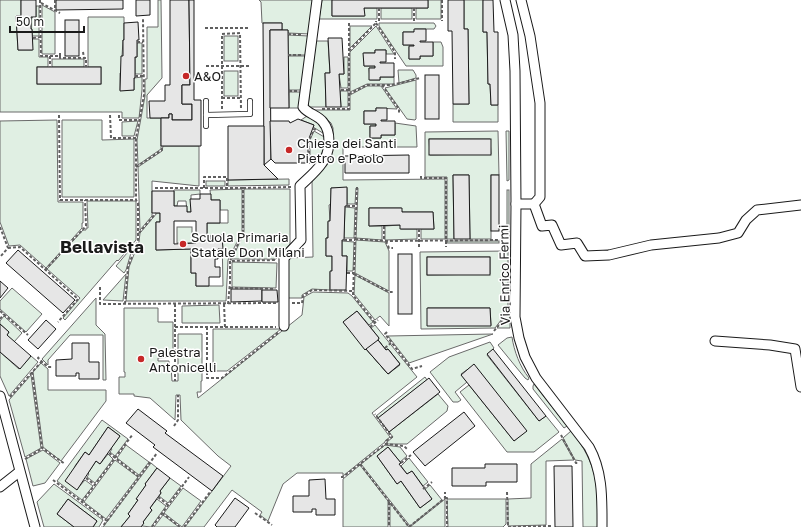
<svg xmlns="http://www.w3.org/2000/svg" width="801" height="527" font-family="'Golos Text',sans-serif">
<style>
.green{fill:#e0efe3;stroke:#6a6a6a;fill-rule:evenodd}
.building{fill:#e6e6e6;stroke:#1a1a1a;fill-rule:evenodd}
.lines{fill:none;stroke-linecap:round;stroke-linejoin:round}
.service-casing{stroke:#1a1a1a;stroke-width:6}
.minor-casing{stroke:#1a1a1a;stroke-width:11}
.path{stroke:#5f5f5f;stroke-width:2;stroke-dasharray:3 2;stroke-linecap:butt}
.service{stroke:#fff;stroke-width:4.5}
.minor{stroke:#fff;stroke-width:9}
.poi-dot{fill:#c62828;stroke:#fff;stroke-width:1.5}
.labels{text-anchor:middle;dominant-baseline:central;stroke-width:3;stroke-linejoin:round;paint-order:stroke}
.poi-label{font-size:13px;fill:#1a1a1a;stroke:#fff;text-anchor:start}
.street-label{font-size:13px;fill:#1a1a1a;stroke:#fff}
.district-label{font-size:17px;font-weight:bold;fill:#1a1a1a;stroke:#fff}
</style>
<rect width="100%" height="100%" fill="#fff"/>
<g class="green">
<path d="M0 0H21V16H16L18 50H32V39H39V57H48V67H37V84H101V67H88V17H124V40H123L121 73H120V90H134V78L142 77V90L139 118H122V112H0Z"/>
<path d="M158 0H161L162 78 147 95V118H161V149L138 165 137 140 145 96V79H147V27H158Z"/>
<path d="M259 0H314L310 34 288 33V30H282V23H262L261 2Z"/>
<path d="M322 0H332V16H364V8H377V19H319Z"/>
<path d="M428 0H441V19H416V8H428Z"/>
<path d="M464 0H483V32H487L488 84H490L491 105H498V122H453V104H469L468 29H464Z"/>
<path d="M42 5 55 12V54H42Z"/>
<path d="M36 6H39V36H32V30L31 29V18L36 17Z"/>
<rect x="381" y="8" width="31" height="11"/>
<path d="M379 23H434L436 26 434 29H415L414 32H403V45H414V46L409 47V59H420V56H433V42H441L443 47V66H406L379 26Z"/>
<path d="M350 26H372L350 48Z"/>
<path d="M376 26 394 54H386V50H375V53H364V66H375V68H369L370 80H380V77H394V84H367L350 92V52Z"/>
<path d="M288 35 309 36 307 55H288Z"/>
<rect x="224" y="36" width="14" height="25"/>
<path d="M316 41H328L330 73H325L326 107H310L308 106Z"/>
<path d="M137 43H142V74H135V57H137Z"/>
<path d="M288 56H307L302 90H289Z"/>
<path d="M344 57H348V88H341L339 74H344Z"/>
<rect x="52" y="59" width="32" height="8"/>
<path d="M398 70H413L416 75V78L399 83Z"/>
<rect x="224" y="71" width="14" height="25"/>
<path d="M416 80V119L415 120 407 119 385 88Z"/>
<path d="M367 86H381L397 109 376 108V111H364V124H376V126H370V138H381V135H395V123L416 126 417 147H343V180L445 179V239H421V229H434L433 212H402L401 208H369V226H382V240L356 238 358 188H356L355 204H347V188H331V204L329 205 330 221 328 222V238H326V256H332V271L330 272V290L312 289 302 295V298H288V258L313 257 312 179 333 142V128L331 123 321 114 312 110H350V95Z"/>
<path d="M340 91H348V107H341Z"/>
<path d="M289 92H302L300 108H289Z"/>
<path d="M307 116 319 122 326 135 313 127 314 125 301 120Z"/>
<path d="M57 120 58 202H83V223H82V228L46 268 20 245 9 246 0 222V121Z"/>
<path d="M62 120H102V140L134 139V197H62Z"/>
<path d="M138 121 134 136H122V122Z"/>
<path d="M314 131 326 138 325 150 320 161 310 162V140Z"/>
<path d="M498 131 499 175H491V239H470L469 175H453L454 239H447V177H425V132ZM429 139H490L491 154 430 155Z"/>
<path d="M506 131H509V180L507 181Z"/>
<path d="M163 146H199V186L152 181V216L140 230 138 167 162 151Z"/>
<path d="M289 179V185L228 186V180Z"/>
<rect x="206" y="181" width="19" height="5"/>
<path d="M242 189V232L228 260 226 301H126L129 267 139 242 140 233 157 213H160V222H156V250L191 249V273H196V286H223L222 236H210V240H207V223H228V210H220V200H211L210 190Z"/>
<path d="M244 189H290V244L276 259H232L244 233Z"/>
<path d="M174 190H200V194L191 195V212H187L186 201H178L177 206H174Z"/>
<rect x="507" y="190" width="2" height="49"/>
<path d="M87 201H136V240L118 261 117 260 65 320 63 318 80 298 47 269 83 230H86V228H88Z"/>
<path d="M345 207 355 208 354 238H344Z"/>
<path d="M400 225 401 229H417V239L385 240V226Z"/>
<rect x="177" y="227" width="15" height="16"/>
<path d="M356 240 385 242 389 251V291L355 273Z"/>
<path d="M342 241 354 242 353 271H347V256H342Z"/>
<rect x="447" y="241" width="52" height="2"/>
<path d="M133 246 126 270 124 273 116 266Z"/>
<path d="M508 251V311L495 328 421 329 420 252ZM427 257H490V274L427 275ZM428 308H490L491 325Z"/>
<path d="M232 262 277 263 276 288 232 287Z"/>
<path d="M126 274 123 301 103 300Z"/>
<path d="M355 275 389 293V326L380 316 375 320 354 294Z"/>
<path d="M12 288 42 314 26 332 0 309V301Z"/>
<path d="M313 292 348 293 352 296 373 322 369 325 357 311 343 322 388 374 400 365 388 349 386 350 378 340 379 338 371 328 375 325 417 377 372 413 390 437 385 441V442L343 476V473H297L283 484 268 521 260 515 262 512 232 490 204 527H185L231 466 218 456 181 420 180 395H176L175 420 150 398 134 396V394H119V377H125V372H124V308H158V322H173V357L158 358V361H169V366H171L172 381H178V334H202V381H201V392H197L198 398 302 315 304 297Z"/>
<path d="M96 298V325L105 334 106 380H103V335H70L48 360V365L42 359Z"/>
<path d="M219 305 220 323H182V306Z"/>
<path d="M508 314H510V328H497Z"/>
<path d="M4 316 22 333 14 342 7 335 9 332 0 324V321Z"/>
<path d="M213 329H281L227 371H213Z"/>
<path d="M493 334 409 363 388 336Z"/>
<path d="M512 337C514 351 520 367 529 378L528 380 525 378 498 345 507 338Z"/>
<path d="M490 342 494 348 487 355 539 421 546 416 559 432 534 452H507L460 392 469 385 514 441 526 431 474 365 461 374 467 382 455 392 461 400 458 402H453L430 372 449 357Z"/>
<path d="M0 352 19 369 31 356 38 362 9 396 0 376Z"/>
<path d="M41 363 48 369V390H106V401L61 461 43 447 33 372Z"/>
<path d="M31 375 41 448 25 457 9 400Z"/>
<path d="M425 377 427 380 378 418 376 416Z"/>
<path d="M534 384 567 426 564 428 533 389V386Z"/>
<path d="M438 394 448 406 447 411 407 444H387V442L393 437 389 432Z"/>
<path d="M102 420 128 439 115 456 110 452 112 449 111 448 120 436 108 427 89 455 85 452 75 466 77 489 85 480 93 486 82 500 57 481Z"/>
<path d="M571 431C598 464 598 487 598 527H583L582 461 575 460 563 438Z"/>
<path d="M562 439 574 460 546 461V525L508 526V499L531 498V464Z"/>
<path d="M126 445 149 462 139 475 117 458Z"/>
<path d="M385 445 400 447 407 456 400 462 388 447 377 456 397 484 401 481 420 508 432 499 424 490 430 485 442 500 410 526 361 464Z"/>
<path d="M43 450 60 463 45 483 33 486 26 459Z"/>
<path d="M108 454 113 459 95 483 87 477 89 474 88 473 96 461 100 464Z"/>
<path d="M409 458 428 482 423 486 412 471 407 474 401 466Z"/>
<path d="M115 460 138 477 106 519 84 502Z"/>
<path d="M151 463 157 468 145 484 146 485 137 499 138 500 128 514 130 516 121 527H103Z"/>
<path d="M360 465 388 501V527H343V479Z"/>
<path d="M170 478 181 486 168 503 159 496 161 493 160 491Z"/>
<path d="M54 484 103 520 99 527H93L97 521 68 499 57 514 74 527H44L37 502Z"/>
<path d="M183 488 201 501 182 527 164 513Z"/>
<path d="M157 499 166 506 151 527 142 526 143 522 152 510 150 508Z"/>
<path d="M445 499V527H410Z"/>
<path d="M447 499H506V524L503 527H448Z"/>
<path d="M390 503 409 527H390Z"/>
<path d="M163 515 179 527H154Z"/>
</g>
<g class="building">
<path d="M21 0H36V17H31V29H32L33 50H18L16 16H21Z"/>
<path d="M56 0H123V9L56 10Z"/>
<path d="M136 0H150V15L136 16Z"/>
<path d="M170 0H189L190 85H182V104H192V120H172V114H169V118H150L149 101H165V85H170Z"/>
<path d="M189 0H194V100H201V146H161V118H169V114H172V120H192V104H182V85H190Z"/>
<path d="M332 0H428V8H364L365 16H332Z"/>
<path d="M448 0H464V29H468L469 104H453L452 31H448Z"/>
<path d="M483 0H493L494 32H498V105H491L490 84H488L487 32H483Z"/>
<rect x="65" y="20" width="14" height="36"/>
<path d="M138 22 139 40H137V57H135V78H134V90L120 91 121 56H123V40H124V23Z"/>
<path d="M263 23H282V30H270L271 159 264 165Z"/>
<path d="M414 29H426V41H420V42H433V56H420V59H409V46H414V45H403V32H414Z"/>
<path d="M270 30H288L289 108H270Z"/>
<path d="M328 38H342L344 74H339L341 107H326L325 73H330Z"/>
<path d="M375 50H386V62H380V63H394V77H380V80H369V68H375V66H364L363 53H375Z"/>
<rect x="37" y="67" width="64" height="17"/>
<rect x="425" y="75" width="14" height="44"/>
<path d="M376 108H387V120H381V121H395V135H381V138H370V126H376V124H364V111H376Z"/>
<path d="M298 119 314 125 308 141V163H275L271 159 270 121H289L290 123Z"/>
<path d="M228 126H264V165L278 179 228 180Z"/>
<rect x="429" y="139" width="62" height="16"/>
<path d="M409 155V173H345V156Z"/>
<path d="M453 175H469L470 239H454Z"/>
<rect x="491" y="175" width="8" height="56"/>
<path d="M347 187V206H345L344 240H342V256H347L346 290H330V271H332V256H326V238H328V221H330L331 188Z"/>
<path d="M152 191H174V206H187V212H191L190 199H200V194H211V200H220V223H207V240H210V236L222 235 223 249H218V259H215V267H220V277H209V286H196V273H191V249L156 250V222H160V213H152ZM174 221H196V243L174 244Z"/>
<path d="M369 208H402V212H433L434 229H400V225L369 226Z"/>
<path d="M18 250 75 300 63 313 6 263Z"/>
<rect x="398" y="254" width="14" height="60"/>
<rect x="427" y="257" width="63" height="18"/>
<path d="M0 281 8 288 0 298Z"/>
<path d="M231 289H262V301L231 302Z"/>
<path d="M262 290H277L278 302H262Z"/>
<path d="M427 308H490L491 326H427Z"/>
<path d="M357 311 379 338 378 340 386 350 388 349 400 364 388 374 366 349 365 350 343 322Z"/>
<path d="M46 320 56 329 38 349 28 340Z"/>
<path d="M0 324 9 332 7 335 31 356 20 369 0 352Z"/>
<path d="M378 340 386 350 388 349 400 364 388 374 366 349Z"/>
<path d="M72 343H89V362H99V379H79V373H76V376H56V360L72 359Z"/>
<path d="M493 349 546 416 539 421 487 354Z"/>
<path d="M474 364 527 431 514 441 461 375Z"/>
<path d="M429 378 440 392 389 432 378 418Z"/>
<path d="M138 409 167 431 165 433 223 476 212 491 153 447 155 445 126 423Z"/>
<path d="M464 412 475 426 425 466 413 452Z"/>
<path d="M108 427 120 436 100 464 96 461 77 490 65 481 85 452 89 455Z"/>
<path d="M388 447 401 463 399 464 407 474 412 471 432 499 420 508 401 481 397 484 377 456Z"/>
<path d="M485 464H517V482H486V486H452V468H485Z"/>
<path d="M554 466H572L573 527H555Z"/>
<path d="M157 468 170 478 160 491 161 493 150 508 152 510 143 522 144 523 141 527H121L130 516 128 514 138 500 136 499 146 485 145 484Z"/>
<path d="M325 479 326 499H335V515H316V509H312V512H293V496H309V480Z"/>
<path d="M235 498 249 508 235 527H217L215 525Z"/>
<path d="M68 499 97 521 93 527H74L57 514Z"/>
</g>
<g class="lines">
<g class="service-casing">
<g id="service">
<path d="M206 101V126"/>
<path d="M206 115 250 114V101"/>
</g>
</g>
<g class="minor-casing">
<g id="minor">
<path d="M505 0 513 35 515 71 516 204 515 317 519 338 525 357 536 378 589 447C603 472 602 499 602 527"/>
<path d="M521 0 530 36 540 103V197L534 204"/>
<path d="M516 204H534L542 226 552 225 561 245 577 243 585 256 609 255 651 245 719 238 738 233 746 220 757 210 801 205"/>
<path d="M284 326V258L301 240 300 186C307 179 316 172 322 163 330 153 332 133 323 122 318 115 308 114 303 107L317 0"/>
<path d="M715 341 770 345 795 349 801 387"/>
<path d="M0 396 35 527"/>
<path d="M0 487 19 472"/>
</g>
</g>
<g class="path">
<path d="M40 0 41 56H60V52"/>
<path d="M55 0V11"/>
<path d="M442 0V21"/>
<path d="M41 3 60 13"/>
<path d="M379 8V21"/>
<path d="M414 8V21"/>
<path d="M376 23 395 52V59"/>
<path d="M205 28H249"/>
<path d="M288 34 303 35"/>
<path d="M33 38 41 37"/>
<path d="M137 42H143"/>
<path d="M349 51 376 23V21"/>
<path d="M83 52 84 58H86V67"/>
<path d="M288 55H301"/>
<path d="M50 56V67"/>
<path d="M60 56V58H84"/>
<path d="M206 66H249"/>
<path d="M135 76H144"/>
<path d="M382 85 399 109V113"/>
<path d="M341 90H349"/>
<path d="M289 91H297"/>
<path d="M349 94 367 85H392L420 78"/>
<path d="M222 98H241"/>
<path d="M222 109V34L240 33 241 109"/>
<path d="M322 109H349V21"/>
<path d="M59 115 60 200H135"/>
<path d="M110 115 111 138H136"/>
<path d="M119 115V120H140"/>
<path d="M309 164V140L314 129 317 131"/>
<path d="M136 167 162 150V146"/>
<path d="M421 176V178H446V247"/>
<path d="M357 187 353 295 375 323"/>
<path d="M155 188H243V233L230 261"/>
<path d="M204 188V177H227V188"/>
<path d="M243 188 292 187"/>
<path d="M347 206H357"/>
<path d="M384 226V241"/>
<path d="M0 227 8 248 0 257"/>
<path d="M419 229V247"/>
<path d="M139 233 156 213"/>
<path d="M355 239 386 241 503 240"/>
<path d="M344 240H355"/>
<path d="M386 241 389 248H393"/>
<path d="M8 248 20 247 78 299 58 322"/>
<path d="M45 270 86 226 85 200"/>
<path d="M347 273H354"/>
<path d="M354 274 389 292H393"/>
<path d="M100 287V304L276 303"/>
<path d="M230 288 275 289"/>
<path d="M292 303H302L303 296 312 290 353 291"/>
<path d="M125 304 128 267 138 240V203L136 200V138L144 95 143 19"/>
<path d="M175 304V381"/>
<path d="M224 304 225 327"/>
<path d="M228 304 230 283V261L276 260"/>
<path d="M0 311 28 335"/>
<path d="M0 319 4 314"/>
<path d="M175 327H276"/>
<path d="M207 327V378H222L279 332"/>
<path d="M370 327 378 320"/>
<path d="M494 331 506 316"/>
<path d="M387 332 385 334 412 369 422 366"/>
<path d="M385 348 391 343"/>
<path d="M39 357 38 358 48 367H53"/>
<path d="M32 372 42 448 65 464"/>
<path d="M10 397 42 361"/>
<path d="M174 426 178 420V395"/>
<path d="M561 435 576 463H578"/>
<path d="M385 444 404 446 408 450"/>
<path d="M109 453 139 477"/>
<path d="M25 459 43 448"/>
<path d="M401 463 411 455"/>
<path d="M360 464 409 527 445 498V492"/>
<path d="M341 477H343L387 443 386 441 392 437 375 414"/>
<path d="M86 478 95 485"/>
<path d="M53 480 107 521 102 527"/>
<path d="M423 489 432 482"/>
<path d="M507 492 508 527 551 526"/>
<path d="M158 497 168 505"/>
<path d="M445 498H447V527"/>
<path d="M82 502 133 434"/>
<path d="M389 502V527"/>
<path d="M162 513 180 527"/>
<path d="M255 513 272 525"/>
<path d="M107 521 157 453"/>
<path d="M152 527 189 477"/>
<path d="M184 527 210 492"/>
</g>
<use href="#service" class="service"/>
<use href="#minor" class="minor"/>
</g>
<g class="poi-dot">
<circle cx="186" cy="76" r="4"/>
<circle cx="289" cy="150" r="4"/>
<circle cx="183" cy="244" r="4"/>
<circle cx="141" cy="359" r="4"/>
</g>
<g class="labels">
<g class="poi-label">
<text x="194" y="76">A&amp;O</text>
<text x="297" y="143">Chiesa dei Santi<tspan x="297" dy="15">Pietro e Paolo</tspan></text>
<text x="191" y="237">Scuola Primaria<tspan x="191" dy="15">Statale Don Milani</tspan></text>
<text x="149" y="352">Palestra<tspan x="149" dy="15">Antonicelli</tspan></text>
</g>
<g class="street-label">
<text transform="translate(504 275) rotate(-91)">Via Enrico Fermi</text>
</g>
<g class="district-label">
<text x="102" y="246">Bellavista</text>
</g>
</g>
<path d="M10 26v6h74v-6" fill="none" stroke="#1a1a1a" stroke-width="2"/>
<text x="16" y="26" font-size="12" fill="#1a1a1a" stroke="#ffffff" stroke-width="3" paint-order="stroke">50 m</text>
</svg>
